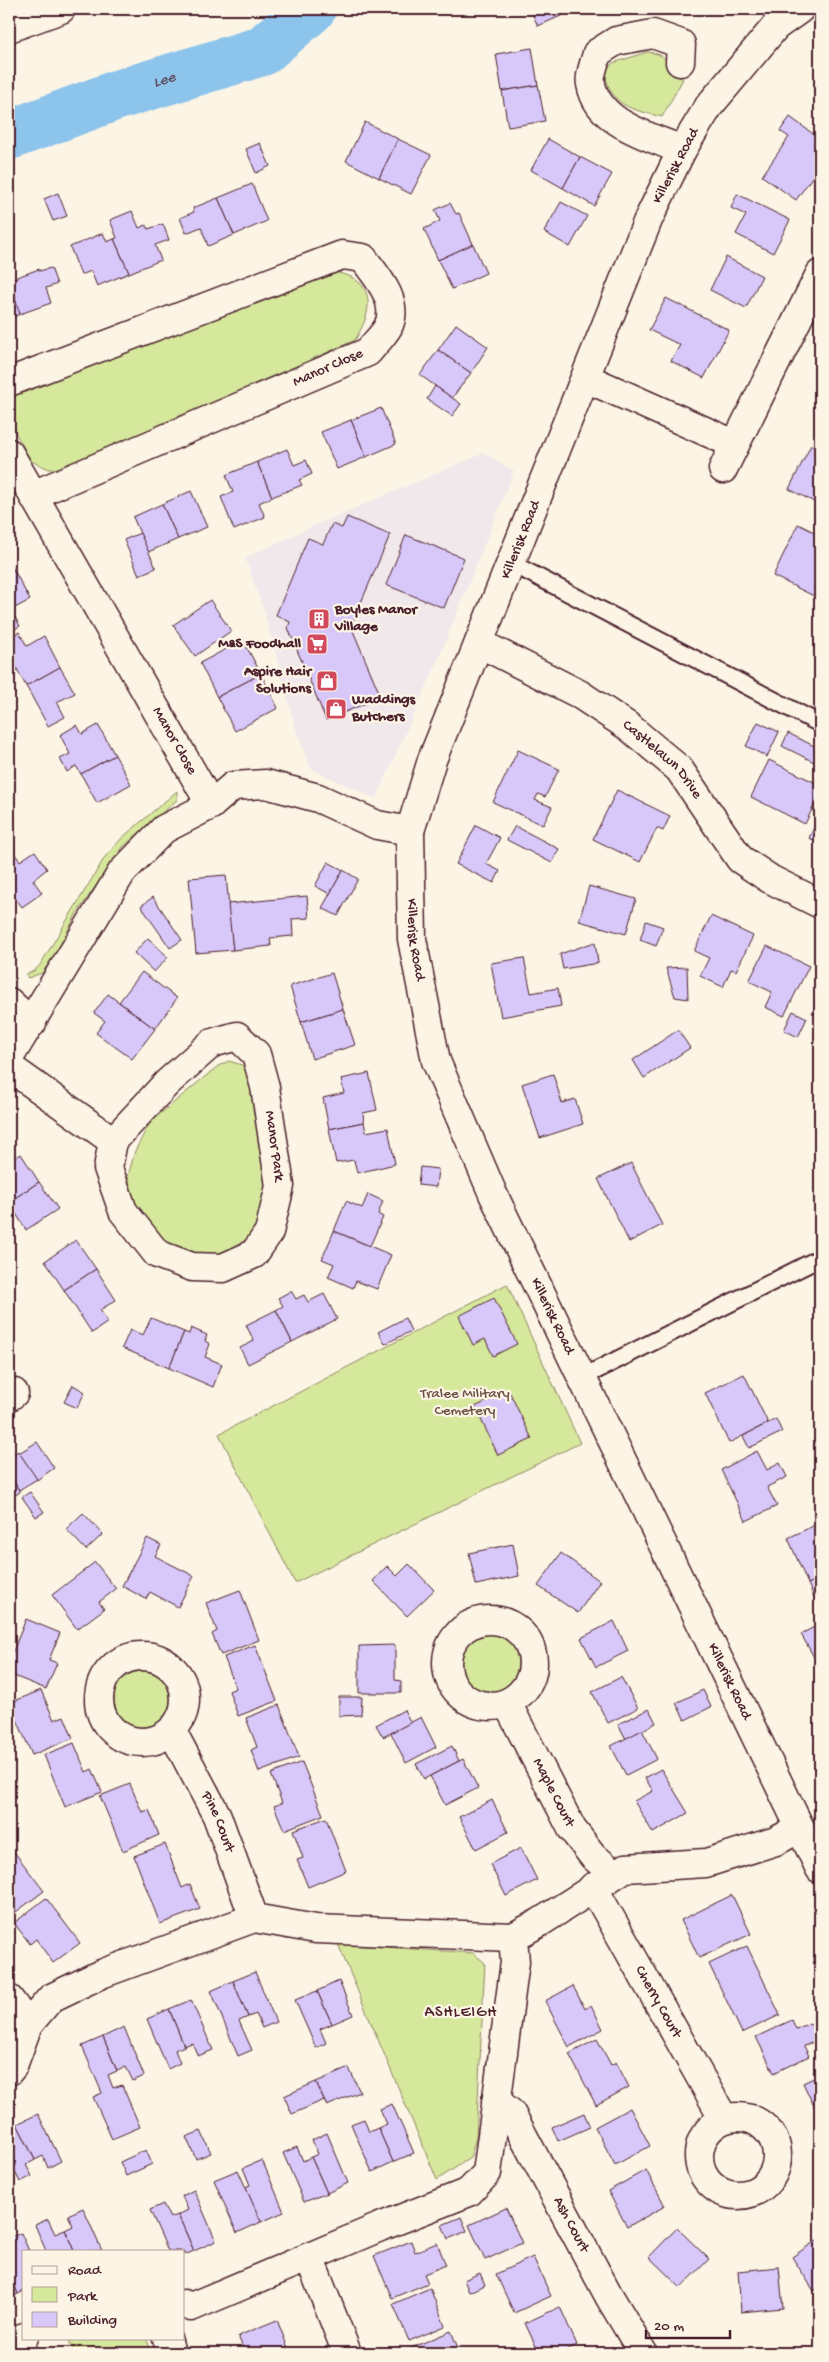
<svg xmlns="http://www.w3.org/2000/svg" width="829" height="2362" font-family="'Gochi Hand',sans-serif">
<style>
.built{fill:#f1e8eb}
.green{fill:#d6e89c;stroke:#908464}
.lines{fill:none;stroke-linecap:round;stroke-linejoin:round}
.river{stroke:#8dc4ec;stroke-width:50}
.building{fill:#d8c8fa;stroke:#4a1f2b}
.service-casing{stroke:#4a1f2b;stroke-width:20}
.minor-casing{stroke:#4a1f2b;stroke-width:31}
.secondary-casing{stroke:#4a1f2b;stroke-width:31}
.service{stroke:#fcf5e5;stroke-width:16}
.minor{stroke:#fcf5e5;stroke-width:28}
.secondary{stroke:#fcf5e5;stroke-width:28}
.labels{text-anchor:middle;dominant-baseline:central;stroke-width:4.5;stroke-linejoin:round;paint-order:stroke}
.street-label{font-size:15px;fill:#4a1f2b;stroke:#fcf5e5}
.poi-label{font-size:15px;font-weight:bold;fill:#4a1f2b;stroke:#fcf5e5;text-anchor:start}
.park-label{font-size:15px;fill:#6d5147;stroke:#fcf5e5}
.water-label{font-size:16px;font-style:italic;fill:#5e5165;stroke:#fcf5e5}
.neighbourhood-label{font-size:16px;letter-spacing:1px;fill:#4a1f2b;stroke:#fcf5e5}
</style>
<rect width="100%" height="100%" fill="#fcf5e5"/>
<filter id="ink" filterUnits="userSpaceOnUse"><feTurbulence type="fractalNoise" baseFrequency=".02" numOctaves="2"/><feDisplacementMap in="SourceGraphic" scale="10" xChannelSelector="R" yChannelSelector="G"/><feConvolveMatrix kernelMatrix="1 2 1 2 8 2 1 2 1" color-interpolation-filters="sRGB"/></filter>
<g filter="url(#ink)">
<path class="built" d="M484 453 514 471 439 658 376 799 311 769 296 730 264 611 245 558 313 526Z"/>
<g class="green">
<path d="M647 52C658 53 670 57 668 70L683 79 662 117C632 109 609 107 605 71L613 63Z"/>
<path d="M332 271C338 273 349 275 355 279 378 295 366 322 355 340L69 468 49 469 31 461 9 421V401L15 394Z"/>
<path d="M177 791V800L123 847 77 913 55 955 42 973 28 978 26 974 34 971 40 965 105 857 122 838Z"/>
<path d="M229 1061 242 1065 252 1083 269 1200 264 1215 252 1235 226 1253 181 1254 161 1242 134 1200 128 1176 135 1151 150 1122 218 1066Z"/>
<path d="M507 1284 580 1443 295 1583 219 1434Z"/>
<circle cx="489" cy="1663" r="29"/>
<circle cx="142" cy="1699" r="28"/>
<path d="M338 1944 473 1953 485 1963 476 2138 470 2158 437 2180Z"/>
<path d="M70 2338H146L152 2353H75L68 2339Z"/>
</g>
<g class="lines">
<path class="river" id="s1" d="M9 135 117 95 262 51 311 9"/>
</g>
<g class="building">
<path d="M530 9H569L570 12 538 26Z"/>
<path d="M532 48 538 85 502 91 496 54Z"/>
<path d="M538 85 545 121 508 127 502 91Z"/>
<path d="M790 117 820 139V166L796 200 762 176 789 137 780 131Z"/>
<path d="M365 122 398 139 379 178 346 161Z"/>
<path d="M398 139 431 155 411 194 379 178Z"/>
<path d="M548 139 580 157 563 188 531 170Z"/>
<path d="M260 143 270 166 256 173 246 149Z"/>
<path d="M580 157 612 174 594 206 563 188Z"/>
<path d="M252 184 267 221 234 235 218 198Z"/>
<path d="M58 193 67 216 53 221 44 199Z"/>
<path d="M737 194 790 220 773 253 736 234 746 215 731 208Z"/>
<path d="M218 198 234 235 208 246 201 227 186 233 180 218 194 212 193 208Z"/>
<path d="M561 202 587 216 570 247 544 232Z"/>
<path d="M450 203 456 214 459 213 473 244 438 260 424 229 440 221 435 210Z"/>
<path d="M132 211 139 228 146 225 148 229 163 224 169 240 155 245 161 260 129 273 114 239 117 238 110 220Z"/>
<path d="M103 233 107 242 114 239 129 273 97 286 91 271 81 275 70 247Z"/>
<path d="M473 244 486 273 452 289 438 260Z"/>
<path d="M726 257 762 276 746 308 710 290Z"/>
<path d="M51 268 57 284 46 288 51 303 20 314 9 280 39 269V271Z"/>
<path d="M9 283 20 314 9 319Z"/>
<path d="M666 298 729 330 704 378 671 361 680 345 649 330Z"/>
<path d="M456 324 488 347 471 373 438 350Z"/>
<path d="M438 350 471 373 452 398 420 375Z"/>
<path d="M435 386 461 404 452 416 427 399Z"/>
<path d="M381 408 396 444 366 457 351 420Z"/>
<path d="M351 420 366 457 337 469 321 432Z"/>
<path d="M811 445 820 449V505L789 489Z"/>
<path d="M287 449 294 465 306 460 312 474 299 480 302 485 272 497 257 462Z"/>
<path d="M257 462 272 497 259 503 265 517 234 530 221 497 233 492 226 475Z"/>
<path d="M191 491 207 527 178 539 162 504Z"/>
<path d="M162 504 178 539 148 552 133 517Z"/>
<path d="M347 517 390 535 351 626 381 697 326 720 288 628 290 622 276 615 308 538 323 544 332 524 342 528Z"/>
<path d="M798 524 820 535V599L773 576Z"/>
<path d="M140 533 156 568 139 575 124 540Z"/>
<path d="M406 535 464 558 444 608 386 585Z"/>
<path d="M9 561 14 570 9 573Z"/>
<path d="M14 570 30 600 9 611V573Z"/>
<path d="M210 600 231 631 195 656 173 625Z"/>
<path d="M11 610 20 626 9 632V611Z"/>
<path d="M19 632 27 646 44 636 60 667 26 686 9 654V638Z"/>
<path d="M243 640 261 674 217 697 200 663Z"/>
<path d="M60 667 75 693 57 702 65 717 48 726 26 686Z"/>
<path d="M261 674 278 708 235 731 217 697Z"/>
<path d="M758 722 779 732 767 757 746 746Z"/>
<path d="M77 725 82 734 98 725 115 755 81 774 76 766 67 772 60 759 70 754 60 735Z"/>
<path d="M788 733 820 749V765L782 746Z"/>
<path d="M518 750 559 769 545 797 538 794 535 800 552 807 543 825 493 802Z"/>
<path d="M115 755 131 784 97 803 81 774Z"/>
<path d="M769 760 820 785V793L805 824 751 797Z"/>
<path d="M617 790 670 816 663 831 657 828 640 862 593 839Z"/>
<path d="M820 815V843L809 838Z"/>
<path d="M476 825 500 838 486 864 500 871 494 883 456 864Z"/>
<path d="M515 826 559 849 552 863 507 840Z"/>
<path d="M12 850 20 861 35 851 47 869 33 880 42 893 22 907 11 892 9 894V852Z"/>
<path d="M328 862 343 870 330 894 315 886Z"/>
<path d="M343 870 358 879 338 916 322 908Z"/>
<path d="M226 875 233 950 196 953 189 878Z"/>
<path d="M589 886 636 899 626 934 579 921Z"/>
<path d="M307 896 309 918 292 919 293 936 270 938 271 946 233 950 228 904Z"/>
<path d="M153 897 182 940 170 948 141 906Z"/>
<path d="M711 916 753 936 736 971 731 969 723 987 700 976 709 958 694 951Z"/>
<path d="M646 921 663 927 656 946 640 940Z"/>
<path d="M148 938 168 957 154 972 134 953Z"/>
<path d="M595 942 598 963 563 969 560 954Z"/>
<path d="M767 946 809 966 784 1016 765 1007 772 992 749 981Z"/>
<path d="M524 958 531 993 558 988 561 1006 501 1017 491 963Z"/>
<path d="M687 967 688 999 675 997 666 968Z"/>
<path d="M142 972 177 998 155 1029 119 1002Z"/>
<path d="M332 973 343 1009 301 1022 290 986Z"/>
<path d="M108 994 155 1029 132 1059 96 1033 105 1021 94 1013Z"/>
<path d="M820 996V1017L812 1013Z"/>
<path d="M343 1009 355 1045 312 1059 301 1022Z"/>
<path d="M793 1011 807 1018 798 1037 784 1030Z"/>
<path d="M678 1030 690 1048 644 1078 633 1060Z"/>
<path d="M369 1073 377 1110 363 1113 364 1122 329 1129 323 1098 344 1093 341 1079Z"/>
<path d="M553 1074 562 1103 575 1099 583 1124 540 1138 522 1084Z"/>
<path d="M364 1122 366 1132 388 1128 395 1164 357 1173 354 1160 336 1163 329 1129Z"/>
<path d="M21 1154 39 1182 9 1202V1162Z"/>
<path d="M631 1163 662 1225 629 1242 598 1179Z"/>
<path d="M420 1167 438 1169 436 1187 418 1185Z"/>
<path d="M39 1182 58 1209 26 1230 9 1202Z"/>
<path d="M368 1194 383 1201 378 1214 383 1217 370 1246 334 1231 346 1201 362 1208Z"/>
<path d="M334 1231 391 1255 377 1289 356 1281 353 1288 328 1277 334 1264 322 1259Z"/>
<path d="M76 1240 96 1269 64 1290 45 1261Z"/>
<path d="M96 1269 116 1300 100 1310 108 1322 92 1333 64 1290Z"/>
<path d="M291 1291 296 1299 304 1295 308 1302 324 1294 337 1319 292 1342 276 1310 283 1306 278 1298Z"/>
<path d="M494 1298 517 1344 493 1356 485 1339 473 1345 459 1316Z"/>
<path d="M276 1310 292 1342 248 1364 240 1348 254 1341 246 1325Z"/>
<path d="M151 1318 184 1332 169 1368 122 1348 130 1330 143 1335Z"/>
<path d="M405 1318 411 1331 385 1344 378 1332Z"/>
<path d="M191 1328 207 1335 205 1341 210 1344 205 1357 222 1364 213 1387 169 1368 184 1332 189 1334Z"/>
<path d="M744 1374 768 1423 729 1443 705 1393Z"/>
<path d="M73 1385 85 1392 77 1408 64 1402Z"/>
<path d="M509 1391 532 1439 498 1455 475 1407Z"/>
<path d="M776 1419 782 1432 749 1448 743 1436Z"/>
<path d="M37 1442 54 1468 37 1480 19 1453Z"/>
<path d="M18 1451 37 1479 19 1490 9 1474V1457Z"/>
<path d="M757 1451 767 1470 780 1463 787 1477 767 1487 777 1506 746 1521 721 1470Z"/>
<path d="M9 1474 20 1492 9 1499Z"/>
<path d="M30 1492 44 1512 36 1517 22 1497Z"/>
<path d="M83 1513 103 1534 86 1550 66 1529Z"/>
<path d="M817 1524 820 1531V1578L808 1584 788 1538Z"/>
<path d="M147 1538 161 1545 155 1556 194 1576 178 1607 150 1592 146 1599 122 1586Z"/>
<path d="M513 1544 519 1576 476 1585 469 1553Z"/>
<path d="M561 1553 600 1581 578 1613 538 1586Z"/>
<path d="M95 1562 116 1589 99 1602 104 1609 77 1629 52 1595Z"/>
<path d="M409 1564 434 1590 407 1616 373 1581 387 1566 397 1576Z"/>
<path d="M820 1578V1595L814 1597 808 1584Z"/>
<path d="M240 1590 259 1640 221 1655 212 1634 217 1631 206 1603Z"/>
<path d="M26 1619 60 1633 49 1660 57 1663 46 1689 9 1674V1661Z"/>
<path d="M614 1621 628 1651 596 1667 581 1638Z"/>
<path d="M820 1624V1668L801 1634Z"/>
<path d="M255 1645 277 1701 238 1716 229 1691 236 1688 224 1657Z"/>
<path d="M395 1645V1680L401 1681V1693H359V1646Z"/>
<path d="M621 1677 638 1708 608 1723 592 1692Z"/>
<path d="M41 1690 54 1720 64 1716 73 1738 32 1755 10 1703Z"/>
<path d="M703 1690 711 1707 685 1720 676 1703Z"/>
<path d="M339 1697H362L361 1715 339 1716Z"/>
<path d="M279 1705 299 1757 259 1772 251 1750 257 1747 246 1718Z"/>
<path d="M649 1709 656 1723 626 1739 618 1724Z"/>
<path d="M404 1710 411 1723 383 1737 376 1725Z"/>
<path d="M421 1717 436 1747 406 1763 391 1733Z"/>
<path d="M642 1730 657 1759 626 1775 611 1746Z"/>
<path d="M74 1743 86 1772 92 1769 102 1792 65 1807 44 1755Z"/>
<path d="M452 1746 459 1761 424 1779 416 1764Z"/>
<path d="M463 1759 478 1788 445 1805 430 1776Z"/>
<path d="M302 1762 323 1815 284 1830 274 1806 282 1803 271 1774Z"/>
<path d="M661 1769 688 1813 653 1833 634 1801 653 1791 645 1778Z"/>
<path d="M130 1784 142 1812 149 1810 159 1835 123 1851 100 1796Z"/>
<path d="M492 1800 508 1832 476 1849 459 1817Z"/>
<path d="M326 1818 346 1871 308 1887 297 1860 303 1858 293 1830Z"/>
<path d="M165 1844 182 1888 190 1884 200 1909 160 1924 134 1856Z"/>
<path d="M521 1848 537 1880 506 1896 490 1864Z"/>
<path d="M12 1849 44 1891 16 1912 9 1903V1852Z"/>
<path d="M732 1895 751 1934 699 1958 681 1920Z"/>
<path d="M46 1898 80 1943 53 1963 36 1939 30 1944 14 1923Z"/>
<path d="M747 1946 780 2015 742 2033 709 1964Z"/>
<path d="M255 1972 276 2022 262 2028 256 2014 248 2017 233 1981Z"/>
<path d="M233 1981 248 2017 239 2021 252 2050 238 2056 211 1991Z"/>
<path d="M339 1981 353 2015 332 2024 317 1991Z"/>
<path d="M573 1986 585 2009 591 2005 603 2029 569 2047 545 2001Z"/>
<path d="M317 1991 332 2024 320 2029 326 2043 316 2048 295 2000Z"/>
<path d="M191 2000 213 2050 198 2056 192 2043 184 2046 169 2009Z"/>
<path d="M169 2009 184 2046 175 2050 180 2063 168 2069 147 2019Z"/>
<path d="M792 2020 796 2029 810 2023 818 2040 804 2046 809 2056 774 2073 756 2037Z"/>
<path d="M124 2027 144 2076 133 2081 126 2067 117 2071 103 2037Z"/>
<path d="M103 2037 117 2071 108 2075 113 2088 122 2085 140 2127 112 2139 93 2097 102 2093 82 2046Z"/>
<path d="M597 2039 611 2065 616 2062 629 2087 596 2105 569 2054Z"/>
<path d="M349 2068 360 2092 327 2106 316 2082Z"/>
<path d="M820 2075V2119L803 2083Z"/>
<path d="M316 2082 324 2100 292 2114 284 2096Z"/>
<path d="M392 2104 414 2153 393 2162 378 2128 387 2124 380 2109Z"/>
<path d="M630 2108 650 2146 615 2165 595 2127Z"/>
<path d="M584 2113 590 2127 558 2141 552 2127Z"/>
<path d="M38 2114 61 2161 48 2168 43 2156 35 2160 17 2124Z"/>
<path d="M364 2119 369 2132 378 2128 393 2162 372 2172 351 2124Z"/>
<path d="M17 2124 35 2160 26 2165 32 2176 20 2182 9 2160V2128Z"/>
<path d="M201 2131 211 2153 196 2159 186 2137Z"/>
<path d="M327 2133 348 2183 327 2193 311 2157 318 2154 312 2140Z"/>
<path d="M297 2147 303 2161 311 2157 327 2193 304 2202 283 2153Z"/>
<path d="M146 2150 152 2164 126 2176 120 2162Z"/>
<path d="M262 2160 284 2212 261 2222 245 2187 250 2185 243 2168Z"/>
<path d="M238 2170 261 2222 237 2233 214 2180Z"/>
<path d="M646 2170 665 2206 627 2227 608 2191Z"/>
<path d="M194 2190 216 2241 194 2251 178 2215 188 2210 182 2196Z"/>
<path d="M163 2204 170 2218 178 2215 194 2251 184 2255V2251H168L150 2210Z"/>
<path d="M83 2208 102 2251H74L65 2230 73 2226 68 2215Z"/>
<path d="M506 2208 522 2243 485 2260 469 2225Z"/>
<path d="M461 2217 467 2231 448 2239 442 2225Z"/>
<path d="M48 2219 55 2234 65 2230 74 2251H46L35 2225Z"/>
<path d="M677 2228 709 2259 681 2288 649 2257Z"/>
<path d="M21 2233 29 2251H24V2291L18 2294 9 2272V2238Z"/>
<path d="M820 2238V2287L814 2291 792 2257Z"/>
<path d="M411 2241 415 2252 437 2243 446 2265 424 2274 428 2283 392 2298 374 2256Z"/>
<path d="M533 2257 551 2296 514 2313 496 2274Z"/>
<path d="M779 2267 783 2308 741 2312 738 2271Z"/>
<path d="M9 2272 18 2294 9 2298Z"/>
<path d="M480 2273 485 2285 469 2292 464 2280Z"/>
<path d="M430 2288 445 2326 409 2341 393 2304Z"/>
<path d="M560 2307 577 2345 560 2353H539L525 2323Z"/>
<path d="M277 2320 290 2353H245L238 2336Z"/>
<path d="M451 2331 460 2353H413L411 2348Z"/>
</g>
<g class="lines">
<g class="service-casing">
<g id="service">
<path d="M511 563 820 724"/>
<path d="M583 1377 820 1258"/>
</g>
</g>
<g class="minor-casing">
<g id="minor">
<path d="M9 28 61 9"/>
<path d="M680 62 681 44 653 34 616 41 597 53C595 62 589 76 591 84 598 124 649 136 682 150"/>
<path d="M586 378 734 444"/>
<path d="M9 382 342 255 363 258C378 278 400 302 388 327 383 336 374 344 368 352L33 495"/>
<path id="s2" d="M9 453 211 805"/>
<path d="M723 469 820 274"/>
<path id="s3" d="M479 643 579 694 629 727 679 769 740 859 770 879 820 904"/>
<path d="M9 1002 32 1023"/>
<path d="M237 1036 256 1054 265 1087 280 1186 269 1232 254 1254 223 1268 192 1267 157 1254 123 1211 108 1168 113 1141 167 1083 212 1043Z"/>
<path d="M9 1058 122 872 164 829 211 805 233 786 266 784 318 798 377 825 410 831"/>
<path d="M9 1067 113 1141"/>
<path d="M9 1397 14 1393"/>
<circle cx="490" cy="1663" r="43"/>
<circle cx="142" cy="1699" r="43"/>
<path id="s4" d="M507 1703 572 1829 593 1856 614 1874"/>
<path id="s5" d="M172 1731 217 1816 254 1918"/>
<path id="s6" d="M593 1887 724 2119"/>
<path d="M9 1999 28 2025"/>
<path d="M9 2071 13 2066 28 2025 51 1998 101 1974 254 1918 316 1929 513 1937"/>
<path id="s7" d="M496 2101 511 2113 609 2296 643 2353"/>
<circle cx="738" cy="2156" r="39"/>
<path d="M309 2257 347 2353"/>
<path d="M184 2304 191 2307 380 2227 469 2192 487 2173 515 1962 513 1937 539 1923 625 1868 706 1863 776 1841 800 1828"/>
<path d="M167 2338 171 2353"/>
<path d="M9 2344 24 2337"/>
</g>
</g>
<g class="secondary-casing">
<g id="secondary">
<path id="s8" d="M800 9 776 26 709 106 682 150 648 220 432 760 410 831 412 939 436 1061 493 1194 820 1869"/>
</g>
</g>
<use href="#service" class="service"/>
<use href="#minor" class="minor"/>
<use href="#secondary" class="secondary"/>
</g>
</g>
<defs>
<g id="building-square" transform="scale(1.125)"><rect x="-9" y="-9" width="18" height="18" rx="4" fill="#d1495b" stroke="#fcf5e5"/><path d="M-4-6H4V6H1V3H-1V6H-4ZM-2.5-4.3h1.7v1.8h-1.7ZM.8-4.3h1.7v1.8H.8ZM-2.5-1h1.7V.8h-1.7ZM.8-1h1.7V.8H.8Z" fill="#fff"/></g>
<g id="supermarket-square" transform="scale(1.125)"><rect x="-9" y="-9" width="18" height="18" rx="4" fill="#d1495b" stroke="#fcf5e5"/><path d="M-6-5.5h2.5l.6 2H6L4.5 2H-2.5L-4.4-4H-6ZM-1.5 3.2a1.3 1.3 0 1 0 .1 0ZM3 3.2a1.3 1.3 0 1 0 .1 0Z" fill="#fff"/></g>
<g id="shop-square" transform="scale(1.125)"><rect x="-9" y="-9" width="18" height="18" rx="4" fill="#d1495b" stroke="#fcf5e5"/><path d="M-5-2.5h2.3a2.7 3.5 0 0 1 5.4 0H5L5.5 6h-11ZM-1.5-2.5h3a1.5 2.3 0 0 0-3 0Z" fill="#fff"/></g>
</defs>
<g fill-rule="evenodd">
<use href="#building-square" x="319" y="619"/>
<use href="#supermarket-square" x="317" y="644"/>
<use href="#shop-square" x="327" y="681"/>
<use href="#shop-square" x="336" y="709"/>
</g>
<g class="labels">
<g class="street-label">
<text transform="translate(676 166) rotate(-62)">Killerisk Road</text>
<text transform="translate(328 368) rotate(-24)">Manor Close</text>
<text transform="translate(521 540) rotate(-68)">Killerisk Road</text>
<text stroke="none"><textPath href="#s2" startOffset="332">Manor Close</textPath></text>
<text stroke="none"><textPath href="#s3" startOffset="219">Castlelawn Drive</textPath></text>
<text stroke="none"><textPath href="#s8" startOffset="1028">Killerisk Road</textPath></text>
<text transform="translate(274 1146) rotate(82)">Manor Park</text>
<text stroke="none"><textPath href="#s8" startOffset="1432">Killerisk Road</textPath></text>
<text stroke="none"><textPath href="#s8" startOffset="1838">Killerisk Road</textPath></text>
<text stroke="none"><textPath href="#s4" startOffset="101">Maple Court</textPath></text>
<text stroke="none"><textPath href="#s5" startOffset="102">Pine Court</textPath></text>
<text stroke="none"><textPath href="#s6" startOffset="132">Cherry Court</textPath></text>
<text stroke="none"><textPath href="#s7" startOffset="146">Ash Court</textPath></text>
</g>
<g class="poi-label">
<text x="335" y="610">Boyles Manor<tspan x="335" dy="17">Village</tspan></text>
<text x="301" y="644" text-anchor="end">M&amp;S Foodhall</text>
<text x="311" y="672" text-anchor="end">Aspire Hair<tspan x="311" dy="17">Solutions</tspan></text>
<text x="352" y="700">Waddings<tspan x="352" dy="17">Butchers</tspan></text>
</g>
<g class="park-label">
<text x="465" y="1394">Tralee Military<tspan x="465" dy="17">Cemetery</tspan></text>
</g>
<g class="water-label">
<text stroke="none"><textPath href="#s1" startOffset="165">Lee</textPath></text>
</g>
<g class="neighbourhood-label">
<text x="461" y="2013">ASHLEIGH</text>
</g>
</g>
<rect width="829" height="2362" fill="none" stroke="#fcf5e5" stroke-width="30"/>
<rect x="15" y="15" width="799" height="2332" fill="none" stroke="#4a1f2b" stroke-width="2" filter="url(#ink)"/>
<rect x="22" y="2250" width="162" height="90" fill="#fcf5e5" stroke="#b59f9b"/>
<rect x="32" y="2266" width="25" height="8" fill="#fcf5e5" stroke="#b59f9b"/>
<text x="68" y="2274" font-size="15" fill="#4a1f2b">Road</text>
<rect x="32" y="2287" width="25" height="15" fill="#d6e89c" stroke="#b59f9b"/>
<text x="68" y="2300" font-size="15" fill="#4a1f2b">Park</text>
<rect x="32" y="2312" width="25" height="15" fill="#d8c8fa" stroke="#b59f9b"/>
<text x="68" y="2324" font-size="15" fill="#4a1f2b">Building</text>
<path d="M646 2330v8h84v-8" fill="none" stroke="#4a1f2b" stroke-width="2.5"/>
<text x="654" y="2330" font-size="15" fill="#4a1f2b" stroke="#fcf5e5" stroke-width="4" paint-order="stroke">20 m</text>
</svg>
